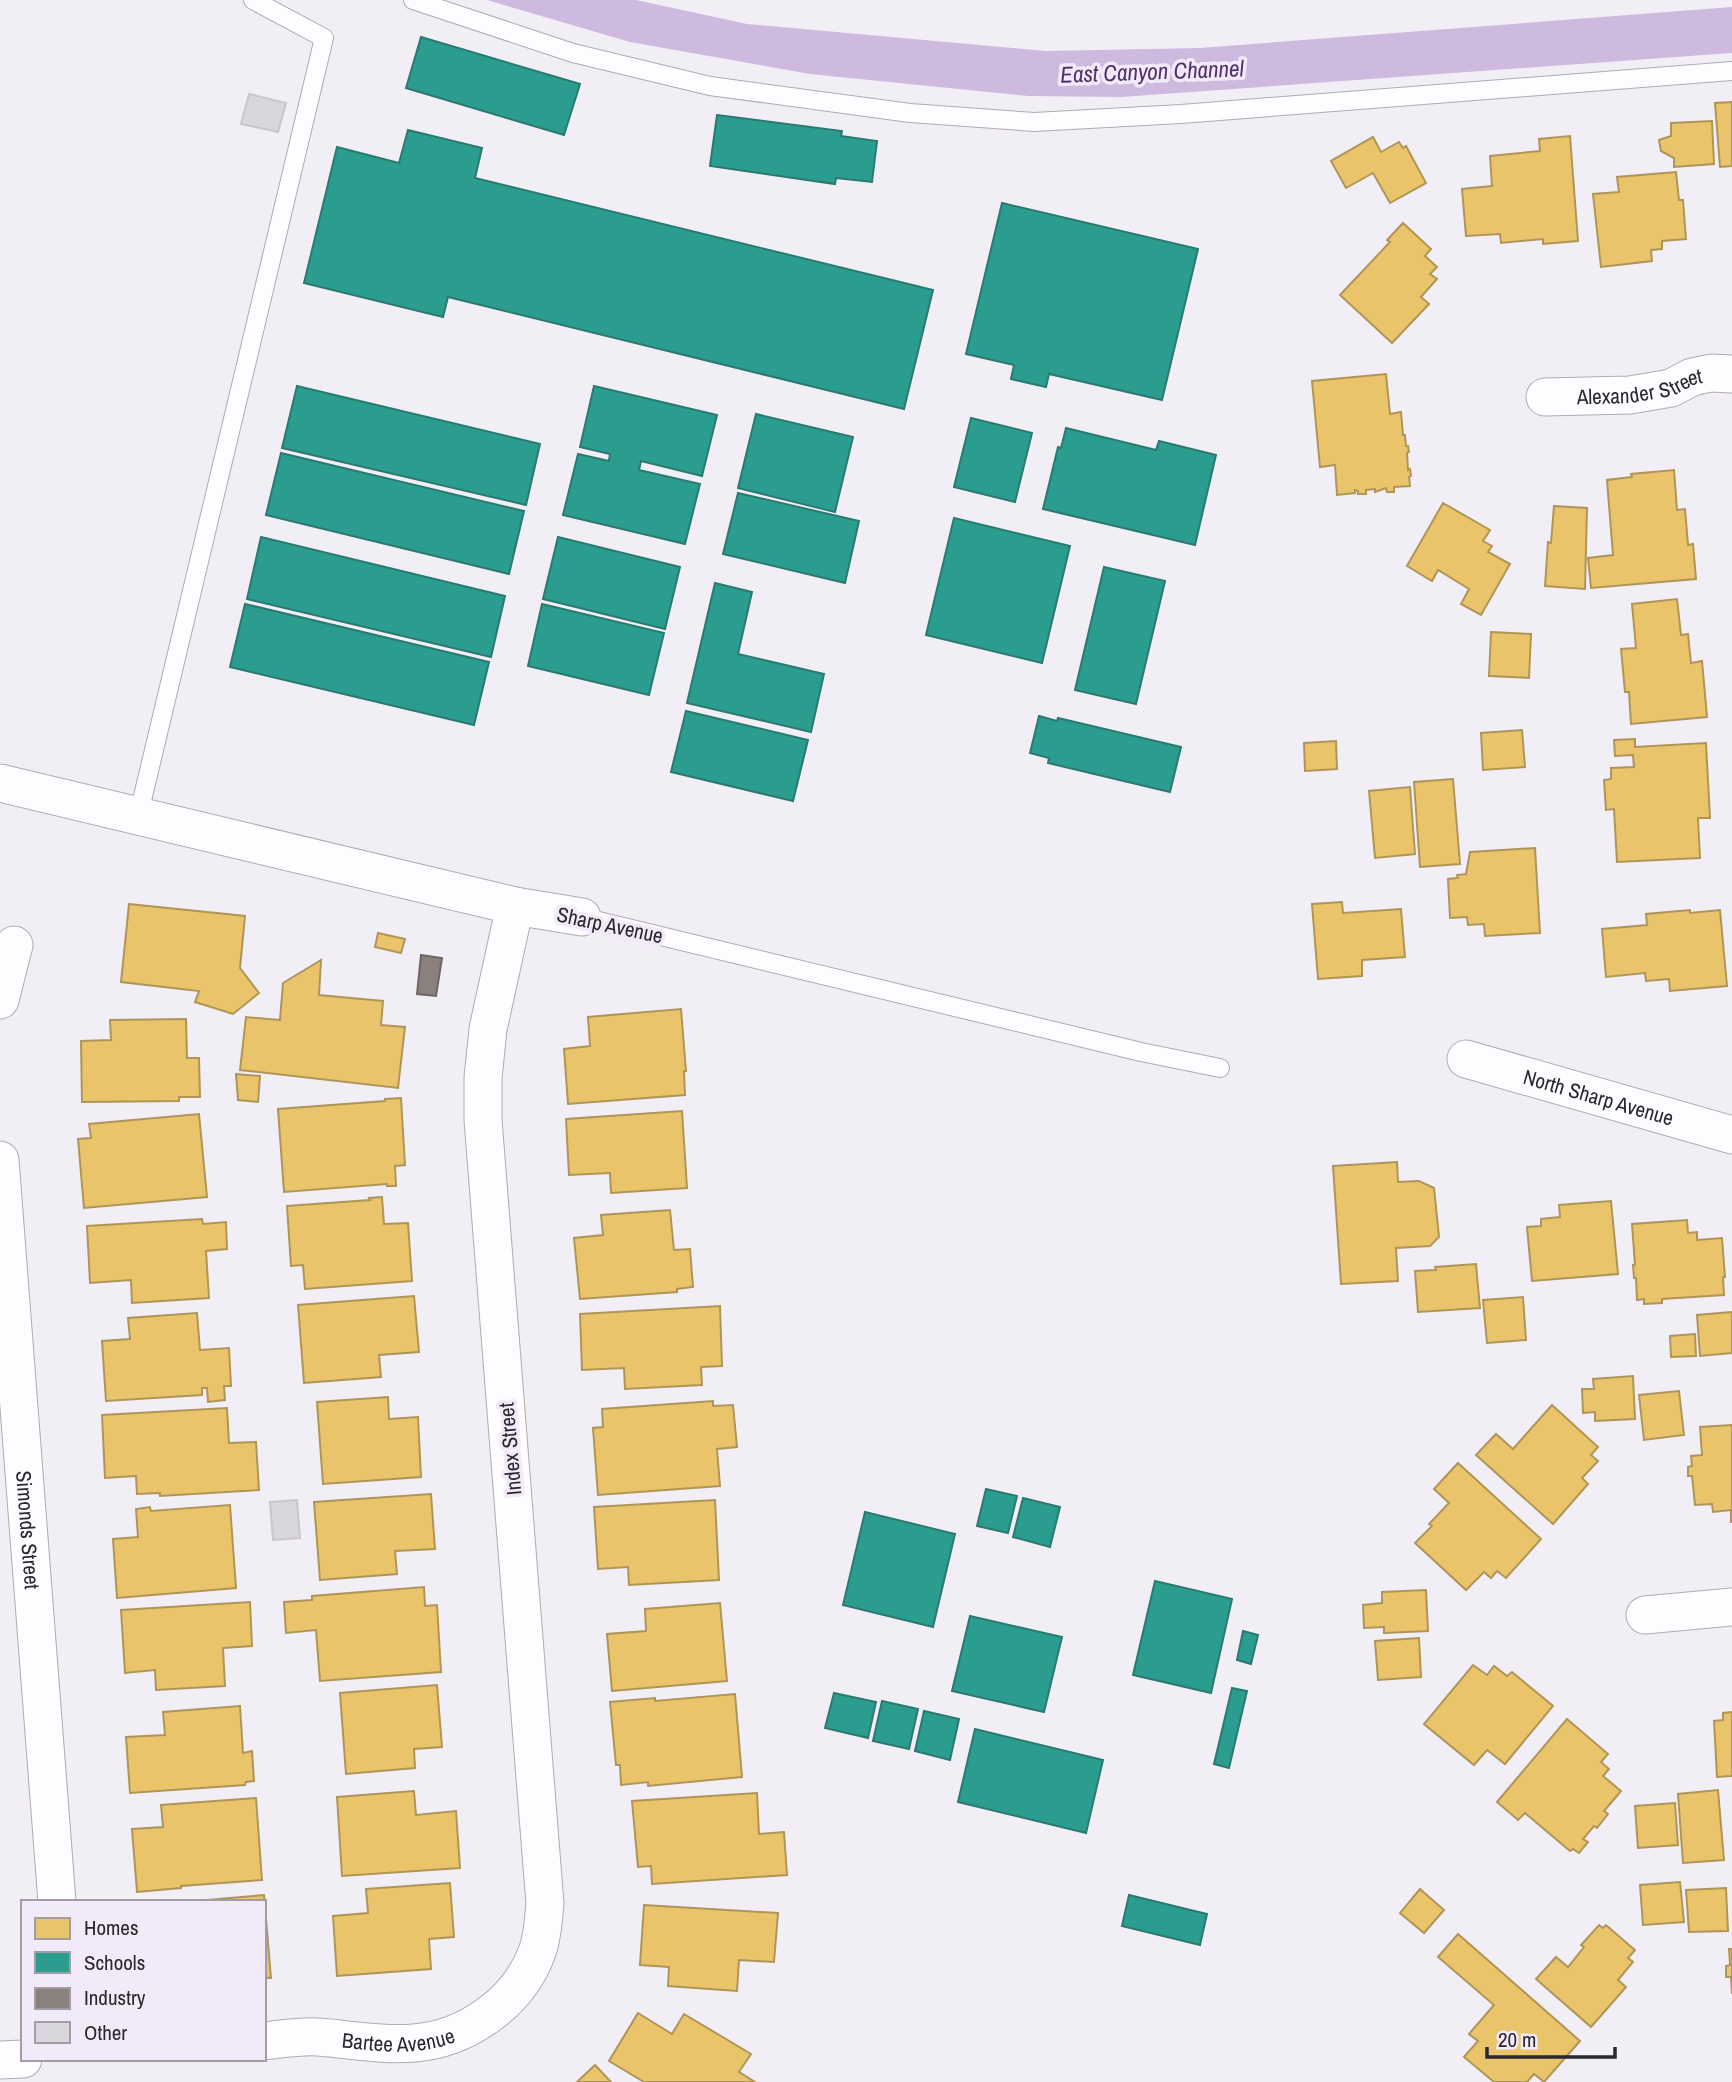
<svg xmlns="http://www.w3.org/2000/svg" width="1732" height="2082" font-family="'Archivo Narrow',sans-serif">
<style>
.water{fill:#cebadf}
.homes{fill:#e9c46a;stroke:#b09558;stroke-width:2}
.schools{fill:#2a9d8f;stroke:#2a7a72;stroke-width:2}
.industry{fill:#8a817c;stroke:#6d6664;stroke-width:2}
.building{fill:#dad6dd;stroke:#c9c6cc;stroke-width:2}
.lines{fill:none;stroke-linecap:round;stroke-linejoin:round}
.lane-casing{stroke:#afabb2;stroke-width:20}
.street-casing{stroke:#afabb2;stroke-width:39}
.lane{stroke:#fdfcfe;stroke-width:18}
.street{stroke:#fdfcfe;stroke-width:37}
.labels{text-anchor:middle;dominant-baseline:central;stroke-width:7;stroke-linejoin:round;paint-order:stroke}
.street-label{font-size:21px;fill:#2a272d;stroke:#f2eaf9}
.water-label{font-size:23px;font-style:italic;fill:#522e6b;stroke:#f2eaf9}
</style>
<rect width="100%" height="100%" fill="#f2eef6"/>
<path class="water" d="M487 0H636L747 24 1046 51 1200 48 1732 7V53L1121 97 1028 96 810 74 630 42Z"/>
<g class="homes">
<path d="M1732 102V166L1720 167 1715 103Z"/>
<path d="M1712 121 1714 164 1674 167V158L1661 151 1659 140 1671 136V123Z"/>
<path d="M1570 136 1578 241 1543 244V239L1501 243 1500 234 1466 236 1462 189 1492 186 1490 156 1540 151 1539 139Z"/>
<path d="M1373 137 1381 152 1399 142 1403 148 1406 146 1426 183 1390 203 1373 173 1346 188 1331 161Z"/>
<path d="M1676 172 1679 200H1683L1686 239 1662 241V249L1651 250 1652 261 1601 267 1593 194 1619 192 1617 177Z"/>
<path d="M1403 223 1431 249 1425 256 1437 267 1430 274 1437 279 1421 297 1429 304 1392 343 1340 295 1390 242 1387 240Z"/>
<path d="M1386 374 1390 414 1401 412 1403 435H1405L1406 446H1408L1409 452 1407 453 1408 470 1410 469 1411 476 1409 477 1410 486 1394 487V492H1387L1386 488 1375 492V489L1366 490V494H1358V491L1355 490V493L1337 495 1335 465 1320 467 1312 381Z"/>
<path d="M1674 470 1677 510 1685 509 1688 545 1693 544 1696 579 1591 588 1588 558 1613 555 1607 480 1632 477 1631 474Z"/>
<path d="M1443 503 1490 530 1483 541 1492 546 1488 552 1510 564 1481 615 1461 604 1469 589 1438 570 1432 581 1407 566Z"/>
<path d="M1554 506 1587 508 1585 589 1545 586 1548 542 1551 543Z"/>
<path d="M1677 599 1681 635 1688 634 1691 663 1702 661 1707 717 1631 724 1629 692H1625L1621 649 1636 648 1632 604Z"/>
<path d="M1491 632 1531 634 1529 678 1489 676Z"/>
<path d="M1522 730 1525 767 1483 770 1481 733Z"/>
<path d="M1635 739V747L1706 743 1710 818H1698L1700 858 1617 862 1614 809 1606 810 1604 780 1611 779V768L1634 767 1633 755 1615 756 1614 740Z"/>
<path d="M1336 741 1337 769 1305 771 1304 743Z"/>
<path d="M1453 779 1460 864 1420 867 1414 782Z"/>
<path d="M1410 787 1415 854 1375 858 1369 791Z"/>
<path d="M1535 848 1540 933 1485 936 1484 924 1468 925 1467 917 1450 918 1448 879 1458 878 1457 875 1466 874 1470 852Z"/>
<path d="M1342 902 1343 913 1401 909 1405 957 1362 960V976L1318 979 1312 904Z"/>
<path d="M129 904 245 916 240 968 259 993 233 1014 195 1002 199 991 121 982Z"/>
<path d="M1690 910V913L1720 910 1727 986 1670 991 1669 979 1646 981 1645 973 1606 977 1602 929 1647 925 1646 914Z"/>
<path d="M378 933 405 939 401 953 375 947Z"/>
<path d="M321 960 319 995 383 1001 381 1025 405 1027 398 1088 240 1070 246 1017 280 1020 283 983Z"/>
<path d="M681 1009 686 1071H684L685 1095 568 1104 564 1049 590 1046 588 1017Z"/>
<path d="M186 1019 187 1058H199L200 1097H179V1101L82 1102 81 1041 111 1040 110 1020Z"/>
<path d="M236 1074 260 1076 258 1102 238 1100Z"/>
<path d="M401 1098 405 1165 395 1166 396 1186H387V1184L284 1192 278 1109 385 1101V1099Z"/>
<path d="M682 1111 687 1188 611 1193 610 1173 569 1175 566 1119Z"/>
<path d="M199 1114 207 1197 84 1208 78 1139 91 1138 89 1124Z"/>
<path d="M1397 1162 1398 1182 1419 1181 1434 1188 1439 1237 1430 1246 1396 1248 1398 1281 1341 1284 1333 1166Z"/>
<path d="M382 1197 384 1224 408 1223 412 1281 305 1289 303 1265 291 1266 287 1206 370 1200 369 1198Z"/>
<path d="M1611 1201 1618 1274 1532 1281 1527 1227 1541 1226V1219L1560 1217 1559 1205Z"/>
<path d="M670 1210 674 1250 690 1249 693 1287 677 1289V1292L580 1299 574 1238 603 1235 601 1215Z"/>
<path d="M202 1219 203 1224 226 1222 227 1249 206 1251 209 1298 132 1303 131 1280 90 1283 87 1226Z"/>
<path d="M1687 1220 1688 1233 1697 1232V1240L1722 1238 1725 1277H1723L1724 1295 1662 1299V1303L1644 1304V1299L1637 1300 1636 1278H1634L1633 1265H1635L1632 1224Z"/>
<path d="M1476 1264 1480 1308 1418 1312 1415 1271 1436 1270 1435 1267Z"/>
<path d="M414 1296 419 1352 379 1355 381 1377 304 1383 298 1305Z"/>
<path d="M1523 1297 1526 1340 1487 1343 1483 1300Z"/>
<path d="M720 1306 722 1366 701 1367 702 1385 625 1389 624 1368 582 1370 580 1314Z"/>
<path d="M1732 1312V1353L1700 1356 1697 1315Z"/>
<path d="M197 1313 200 1350 229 1348 231 1386H224L225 1400 208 1402 207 1388H202V1395L106 1401 102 1341 130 1339 128 1318Z"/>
<path d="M1695 1334 1696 1356 1671 1357 1670 1336Z"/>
<path d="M1633 1376 1635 1419 1595 1421V1412L1583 1413 1582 1389H1594L1593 1379Z"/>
<path d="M1679 1391 1684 1435 1644 1440 1639 1395Z"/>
<path d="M388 1397 389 1419 418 1417 421 1477 323 1484 317 1402Z"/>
<path d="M713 1401V1406L733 1405 737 1447 717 1449 720 1486 598 1495 593 1428 603 1427 602 1409Z"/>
<path d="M1552 1405 1598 1447 1591 1455 1598 1461 1582 1478 1588 1484 1553 1524 1476 1455 1496 1434 1513 1449Z"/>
<path d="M227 1408 229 1443 256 1442 259 1490 160 1496V1493L137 1494 136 1476 105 1478 102 1415Z"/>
<path d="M1732 1425V1522H1731V1510L1713 1512 1712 1504 1695 1505 1692 1476H1688V1467L1692 1466 1691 1456 1702 1455 1700 1427Z"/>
<path d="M1458 1463 1541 1539 1506 1578 1497 1571 1491 1578 1484 1572 1466 1590 1415 1543 1432 1526 1429 1524 1449 1503 1434 1489Z"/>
<path d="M431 1494 435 1549 395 1551 397 1574 320 1580 314 1502Z"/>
<path d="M715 1500 719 1580 629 1585 628 1567 598 1569 594 1507Z"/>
<path d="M230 1505 236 1588 117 1598 113 1539 138 1537 136 1509 150 1507 151 1511Z"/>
<path d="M424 1587 425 1606 437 1605 441 1672 320 1681 316 1630 286 1633 284 1602 312 1600V1596Z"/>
<path d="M1426 1590 1428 1631 1384 1633V1627L1364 1628 1363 1605 1382 1603V1592Z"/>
<path d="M250 1602 252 1646 223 1648 225 1686 156 1690 155 1670 125 1673 121 1610Z"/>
<path d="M720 1603 727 1681 612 1691 607 1634 646 1631 645 1609Z"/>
<path d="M1419 1638 1421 1677 1378 1680 1375 1641Z"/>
<path d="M1473 1665 1487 1675 1494 1666 1507 1676 1512 1672 1553 1706 1505 1764 1487 1750 1474 1765 1424 1724Z"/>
<path d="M437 1685 442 1747 414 1749 415 1768 346 1774 340 1693Z"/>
<path d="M735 1694 742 1777 648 1786V1782L621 1785 620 1765H616L610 1702 655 1698V1701Z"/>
<path d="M240 1706 243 1753 252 1751 254 1781 246 1782 245 1785 130 1793 126 1737 165 1735 163 1712Z"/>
<path d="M1732 1712V1776L1717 1777 1714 1721 1723 1720V1713Z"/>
<path d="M1567 1719 1608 1754 1601 1762 1609 1769 1603 1776 1621 1791 1604 1811 1608 1814 1597 1828 1594 1826 1583 1839 1588 1842 1579 1853 1573 1849 1570 1851 1525 1813 1518 1820 1497 1802Z"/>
<path d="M1718 1790 1724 1860 1683 1863 1678 1794Z"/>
<path d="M414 1791 416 1815 456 1811 460 1868 342 1876 337 1797Z"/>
<path d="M757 1793 759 1834 784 1832 787 1875 652 1884 651 1866 638 1867 632 1801Z"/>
<path d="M256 1798 262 1880 181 1886V1888L137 1892 132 1829 163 1827 161 1805Z"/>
<path d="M1675 1803 1678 1845 1638 1848 1635 1806Z"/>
<path d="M1680 1882 1684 1922 1643 1925 1640 1885Z"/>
<path d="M450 1883 454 1937 429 1939 431 1969 337 1976 333 1916 368 1913 366 1889Z"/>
<path d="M1726 1888 1728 1931 1689 1932 1686 1890Z"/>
<path d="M1420 1889 1444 1910 1424 1933 1400 1913Z"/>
<path d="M264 1895 271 1978H264V1902H184Z"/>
<path d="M644 1905 778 1913 774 1962 739 1960 737 1991 668 1986 669 1967 640 1965Z"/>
<path d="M1599 1925 1603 1928 1606 1925 1635 1950 1628 1958 1633 1962 1618 1980 1626 1987 1591 2027 1536 1979 1556 1957 1568 1967 1584 1947 1581 1945Z"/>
<path d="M1458 1934 1580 2041 1544 2082 1534 2074 1527 2082H1494L1464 2057 1478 2041 1469 2034 1494 2005 1438 1957Z"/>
<path d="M1729 1949H1732V1994L1731 1977H1726V1966L1730 1965Z"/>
<path d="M638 2013 672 2034 684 2014 751 2054 739 2072 755 2082H644L609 2061Z"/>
<path d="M595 2065 611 2082H577Z"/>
</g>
<g class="schools">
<path d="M421 37 580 84 564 135 406 88Z"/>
<path d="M717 115 842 131 841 136 877 141 872 182 836 178 835 184 710 166Z"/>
<path d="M408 130 482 148 475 178 933 290 904 409 448 297 443 317 304 283 337 147 399 163Z"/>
<path d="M1002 203 1198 249 1162 400 1049 374 1046 387 1011 379 1014 365 966 354Z"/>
<path d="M297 386 540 444 526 505 282 448Z"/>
<path d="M594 386 717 415 702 476 641 461 639 470 700 484 685 544 563 515 578 454 609 461 610 454 580 447Z"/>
<path d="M756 414 853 437 835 512 738 488Z"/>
<path d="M971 418 1032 433 1015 502 954 487Z"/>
<path d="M1066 428 1156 450 1159 441 1216 455 1195 545 1043 509 1058 447 1061 448Z"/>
<path d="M281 453 524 511 509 574 266 515Z"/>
<path d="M738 493 859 521 845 583 723 554Z"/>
<path d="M954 518 1070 546 1042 663 926 635Z"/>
<path d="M261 537 505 596 491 657 247 599Z"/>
<path d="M558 537 680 567 665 629 543 599Z"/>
<path d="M1104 567 1165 581 1136 704 1075 690Z"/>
<path d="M715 583 752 592 738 654 824 674 811 732 687 703Z"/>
<path d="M245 604 489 662 474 725 230 667Z"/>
<path d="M542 604 664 633 649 695 528 666Z"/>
<path d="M686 711 808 740 793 801 671 772Z"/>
<path d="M1039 716 1057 721 1058 718 1181 747 1170 792 1048 763 1049 758 1030 753Z"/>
<path d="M986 1489 1017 1496 1008 1533 977 1526Z"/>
<path d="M1023 1498 1060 1507 1050 1547 1013 1537Z"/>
<path d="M865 1512 955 1534 933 1627 843 1605Z"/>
<path d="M1155 1581 1232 1599 1211 1693 1133 1675Z"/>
<path d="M970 1616 1062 1637 1044 1712 952 1691Z"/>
<path d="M1243 1631 1258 1635 1251 1664 1237 1660Z"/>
<path d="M1232 1688 1247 1691 1229 1768 1214 1764Z"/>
<path d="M834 1693 876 1702 868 1738 825 1728Z"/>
<path d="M882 1701 918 1709 909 1749 873 1741Z"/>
<path d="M924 1711 959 1719 950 1760 915 1751Z"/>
<path d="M975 1729 1103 1760 1086 1833 958 1802Z"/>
<path d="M1129 1895 1207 1914 1200 1945 1122 1926Z"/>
</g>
<path class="industry" d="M421 955 442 958 436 996 417 994Z"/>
<g class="building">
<path d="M249 94 286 103 278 132 241 124Z"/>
<path d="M297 1500 300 1538 273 1540 270 1502Z"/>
</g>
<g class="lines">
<g class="lane-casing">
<g id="lane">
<path d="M413 0 573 53 710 86 910 113 1034 122 1181 114 1732 71"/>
<path d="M138 817 324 38 253 0"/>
<path d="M582 917 1141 1052 1220 1068"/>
</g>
</g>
<g class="street-casing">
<g id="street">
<path id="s1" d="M1545 397 1630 395 1671 388 1692 377 1711 373 1732 374"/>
<path d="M0 783 515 906 582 917"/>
<path d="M0 1000 14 945"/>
<path id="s2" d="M1466 1059 1732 1135"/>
<path id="s3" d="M0 1160 57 1902"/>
<path d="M1645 1615 1732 1607"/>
<path id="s4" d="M264 2041C282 2039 300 2036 318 2037 349 2039 383 2046 414 2043 467 2039 519 2002 537 1952 543 1937 543 1920 545 1904L483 1120V1078L488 1029 515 906"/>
<path d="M0 2060 23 2059"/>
</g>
</g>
<use href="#lane" class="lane"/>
<use href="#street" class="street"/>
</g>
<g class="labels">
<g class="street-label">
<text stroke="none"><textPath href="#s1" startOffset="96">Alexander Street</textPath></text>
<text transform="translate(610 925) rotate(12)">Sharp Avenue</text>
<text stroke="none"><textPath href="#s2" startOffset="138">North Sharp Avenue</textPath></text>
<text transform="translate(510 1449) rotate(-95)">Index Street</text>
<text stroke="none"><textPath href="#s3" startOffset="371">Simonds Street</textPath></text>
<text stroke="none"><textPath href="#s4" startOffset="135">Bartee Avenue</textPath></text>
</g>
<g class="water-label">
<text transform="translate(1152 71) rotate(-2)">East Canyon Channel</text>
</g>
</g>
<rect x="21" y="1900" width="245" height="161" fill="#f2eaf9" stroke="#a29ca7" stroke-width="2"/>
<rect x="35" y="1918" width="35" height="21" fill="#e9c46a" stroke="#a29ca7" stroke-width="2"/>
<text x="84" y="1935" font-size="21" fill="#2a272d">Homes</text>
<rect x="35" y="1952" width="35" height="21" fill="#2a9d8f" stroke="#a29ca7" stroke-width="2"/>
<text x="84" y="1970" font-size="21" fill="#2a272d">Schools</text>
<rect x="35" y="1988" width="35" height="21" fill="#8a817c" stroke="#a29ca7" stroke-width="2"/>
<text x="84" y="2005" font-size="21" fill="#2a272d">Industry</text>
<rect x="35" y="2022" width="35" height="21" fill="#dad6dd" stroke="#a29ca7" stroke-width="2"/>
<text x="84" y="2040" font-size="21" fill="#2a272d">Other</text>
<path d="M1487 2047v10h128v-10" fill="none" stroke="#2a272d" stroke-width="3.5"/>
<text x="1498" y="2047" font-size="21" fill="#2a272d" stroke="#f2eaf9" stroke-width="5" paint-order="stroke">20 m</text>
</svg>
